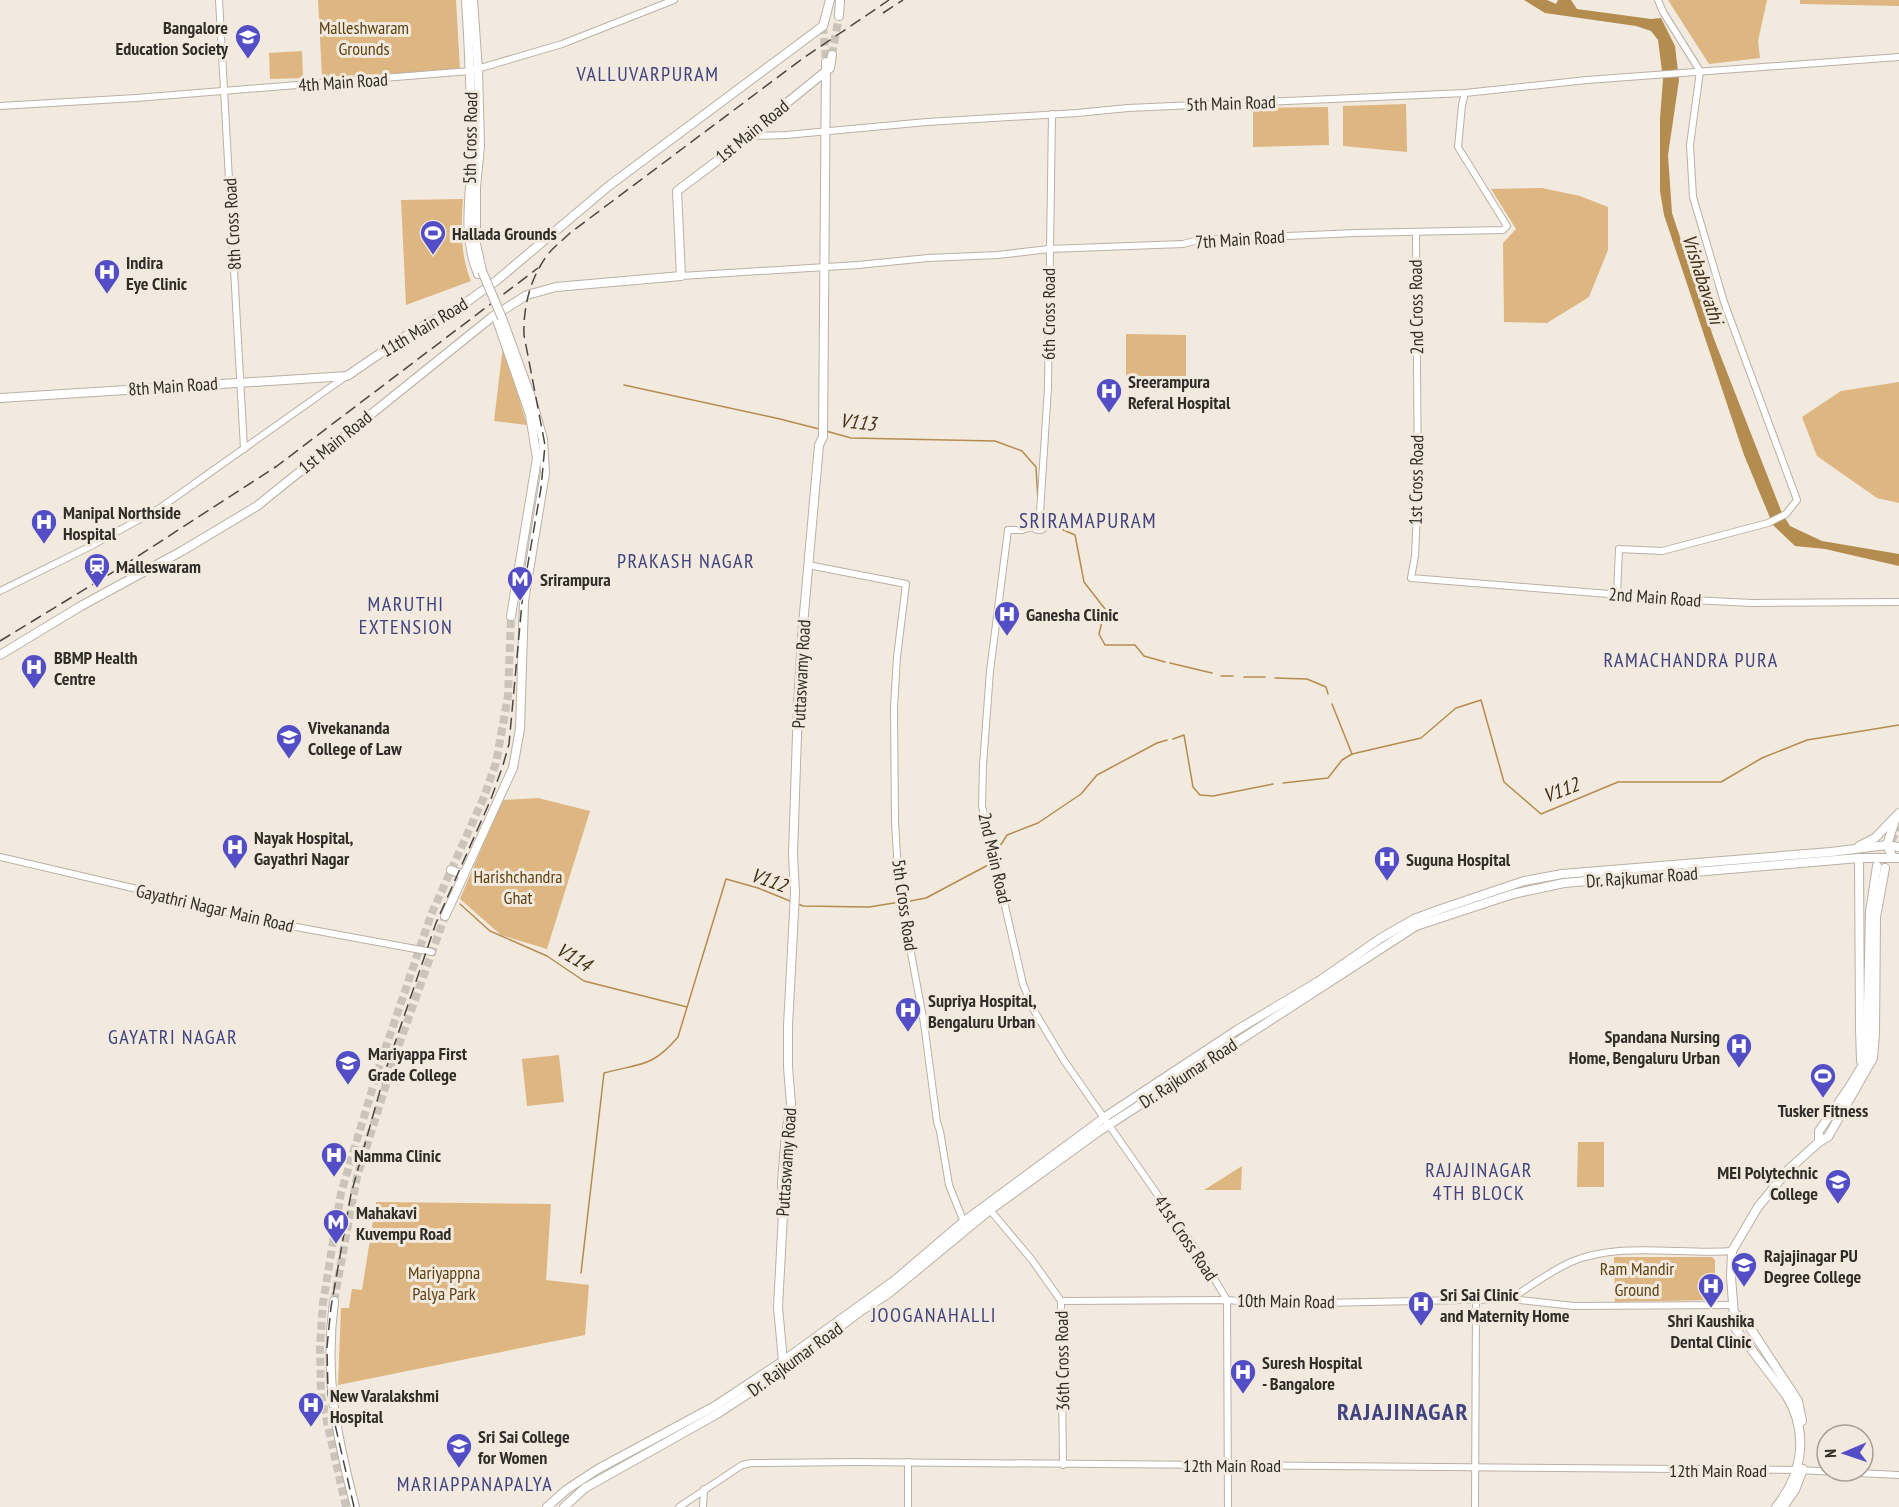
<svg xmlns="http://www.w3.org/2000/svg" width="1899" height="1507" font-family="'PT Sans Narrow',sans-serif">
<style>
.green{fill:#ddb682}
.water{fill:#b58c50}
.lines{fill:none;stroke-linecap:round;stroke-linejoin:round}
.stream{stroke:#b58c50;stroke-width:1.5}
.secondary-tunnel{stroke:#cbc4ba;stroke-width:8;stroke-dasharray:8 4;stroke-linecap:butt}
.tertiary-casing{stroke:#bab1a6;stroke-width:8}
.secondary-casing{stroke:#bab1a6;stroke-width:10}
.tertiary{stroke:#fff;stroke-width:6}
.secondary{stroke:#fff;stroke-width:8}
.rail{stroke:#4b4741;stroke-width:1.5;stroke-dasharray:12 6;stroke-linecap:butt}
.secondary-bridge-casing{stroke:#bab1a6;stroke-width:10;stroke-linecap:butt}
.secondary-bridge{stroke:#fff;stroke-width:8}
.labels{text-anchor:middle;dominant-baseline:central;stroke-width:6;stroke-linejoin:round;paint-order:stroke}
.poi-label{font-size:18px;font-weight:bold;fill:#302d28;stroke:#f2eade;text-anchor:start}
.park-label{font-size:18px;fill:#5f4112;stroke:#f2eade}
.street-label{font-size:18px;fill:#302d28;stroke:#f2eade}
.neighbourhood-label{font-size:20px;letter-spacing:1.5px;fill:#414380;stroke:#f2eade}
.water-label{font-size:20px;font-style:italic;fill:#412f14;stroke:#f2eade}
.quarter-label{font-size:21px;letter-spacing:1.5px;fill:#414380;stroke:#f2eade}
.district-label{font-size:24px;font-weight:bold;letter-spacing:1.5px;fill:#414380;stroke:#f2eade}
</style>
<rect width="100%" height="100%" fill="#f2eade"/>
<g class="green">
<path d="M318 0H456L460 70 322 77Z"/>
<path d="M1668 0H1767L1758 41 1760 58 1709 64Z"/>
<path d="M1800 0H1899V6L1800 4Z"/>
<path d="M302 51 303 78 270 79 269 53Z"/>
<path d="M1406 104 1407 152 1343 146V106Z"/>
<path d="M1328 107 1329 145 1253 147V108Z"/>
<path d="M1542 188 1580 196 1608 207V250L1589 297 1547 323 1504 322 1503 243 1516 229 1491 189Z"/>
<path d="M463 199C461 228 460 254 471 281L406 305 401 200Z"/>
<path d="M1126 334 1186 335V376H1126Z"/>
<path d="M503 346 527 425 494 421Z"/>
<path d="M1899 382V503L1877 498 1817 456 1802 417 1841 391Z"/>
<path d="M538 798 590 811 547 949 501 935 460 899 502 800Z"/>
<path d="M559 1055 564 1102 527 1106 522 1059Z"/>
<path d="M1578 1142H1604V1187H1577Z"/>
<path d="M1242 1166 1241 1190H1204Z"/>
<path d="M376 1202 551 1204 546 1280 589 1285 585 1335 338 1385 341 1308H349L352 1289 362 1290Z"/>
<path d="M1614 1257H1712L1715 1260V1293L1709 1300 1615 1302Z"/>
</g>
<path class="water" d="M1524 0H1547L1556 4 1558 0H1571L1577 9 1651 19 1661 18 1675 46 1679 80 1668 155 1672 213 1714 339 1782 513 1790 526 1822 541 1899 554V566L1825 549 1795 546 1773 525 1744 455 1664 215 1660 191V119L1663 79 1658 40 1651 31 1636 26 1545 13Z"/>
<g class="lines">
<g class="stream">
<path d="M624 385 780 419 819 429"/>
<path d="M826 431 851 438 995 441 1022 451 1036 467 1038 501"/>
<path d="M1047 523 1075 535 1084 582 1105 609 1099 634 1105 645H1135L1144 656 1165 662"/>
<path d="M1170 663 1212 673"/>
<path d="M1221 676H1233"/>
<path d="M1244 677H1265"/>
<path d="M1275 678 1307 679 1326 687 1328 694"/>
<path d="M1332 704 1352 754"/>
<path d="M1173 739 1184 735 1193 787 1200 795 1213 796 1273 784"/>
<path d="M1283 783 1328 778 1342 760 1352 754 1421 738 1456 708 1481 700 1504 782 1541 814 1618 782H1721L1762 758 1807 740 1899 725"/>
<path d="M995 854 1007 835 1038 823 1081 794 1097 775 1157 743 1167 740"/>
<path d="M905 902 926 898 988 865 992 858"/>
<path d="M460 904 490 931 547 956 584 981 687 1007"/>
<path d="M798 904 803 906 869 907 900 902"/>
<path d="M581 1273 604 1073C640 1063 652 1068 678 1037L726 879 758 888 790 901"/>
</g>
<g class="secondary-tunnel">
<path d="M823 26 826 62"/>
<path d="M832 55 839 16"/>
<path d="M1879 862 1899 827"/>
<path d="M334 1301 357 1177 396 1053 445 916"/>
<path d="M346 1507 321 1395 320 1346 323 1303 341 1193 379 1067 431 915 484 797 496 763 508 696 511 616"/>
</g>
<g class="tertiary-casing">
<g id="tertiary">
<path d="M219 0 244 449"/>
<path d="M0 106 136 98 470 71 562 44 674 0"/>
<path d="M750 136 786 135 927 122 1077 113 1128 108 1465 93 1587 80 1899 57"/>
<path d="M1416 232 1418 491 1415 556 1411 578 1671 599 1752 603 1899 602"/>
<path d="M681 276 858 265 928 258 998 255 1049 249 1183 244 1198 240 1356 233 1503 230 1507 226 1458 147 1462 105 1465 93"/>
<path d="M1040 513 1048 387 1052 114"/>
<circle cx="1039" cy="522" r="8"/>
<path d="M1032 527 1022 530H1008L990 671 983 765 982 806 1023 984 1033 1009 1063 1059 1203 1260 1227 1300 1228 1507"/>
<path d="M808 565 906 584 897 657 894 707 895 822 899 888 924 1023 937 1122 940 1131 949 1185 965 1225"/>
<path d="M0 591 89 547 160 508 345 377"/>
<path d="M1617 594 1619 549 1662 551 1768 523 1786 514 1797 500 1724 302 1693 197 1690 145 1700 71 1663 12 1658 0"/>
<path d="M0 857 171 897 258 920 432 952"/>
<path d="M990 1210 1032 1260 1061 1301 1063 1465"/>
<path d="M1511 1299C1530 1286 1549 1272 1571 1262 1619 1241 1681 1255 1732 1251"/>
<path d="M1061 1301 1227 1300 1275 1304 1511 1299 1574 1306 1733 1305"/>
<path d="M908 1462V1507"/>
<path d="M679 1507 742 1465 752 1463 856 1462 1798 1470 1899 1475"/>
<path d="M703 1507 704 1489"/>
<path d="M1475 1507 1476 1300"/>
</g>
</g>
<g class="secondary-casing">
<g id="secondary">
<path d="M466 0C469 47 471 95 472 142 473 186 460 231 478 274"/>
<path d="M473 0 478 70 480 146 476 187V244L482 271"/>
<path d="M839 16 840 0"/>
<path d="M497 320 530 415 537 458 511 616"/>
<path d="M0 398 347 376 407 335 468 301 496 281 610 185 823 26 830 0"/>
<path d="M0 655 81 606 182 551 257 506 492 317 527 295 556 287 681 276 677 191 750 136 783 106 830 68 832 55"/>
<path d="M1859 846 1875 838 1899 813"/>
<path d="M1859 858 1860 1028 1861 1061"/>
<path d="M1893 858 1887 845 1895 820"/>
<path d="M451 870 464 875"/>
<path d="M445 916 513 768 520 729 524 601 545 473 543 439 532 400 502 318"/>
<path d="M1819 1142V1131L1850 1086 1862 1066 1867 1052 1870 912 1877 866"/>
<path d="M334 1301C324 1377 336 1434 355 1507"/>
<path d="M1734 1313 1745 1320 1798 1401 1802 1421"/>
<path d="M783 1361 778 1307 783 1214 782 1182 786 1134 791 1104 788 1067V1026L795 893 793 855 798 705 802 636 819 445 823 437 826 62"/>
<path d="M547 1507 566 1490 598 1469 715 1406 783 1361 895 1280 963 1222 1108 1115 1237 1030 1319 981 1381 938 1414 919 1441 909 1524 881 1562 874 1831 852 1887 845 1899 847"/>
<path d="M564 1507 585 1488 717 1414 775 1376 862 1310 888 1294 990 1210 1098 1132 1416 926 1513 894 1564 883 1859 858H1899"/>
<path d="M1776 1507C1803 1474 1809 1432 1786 1395L1735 1328 1731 1277 1732 1251 1758 1207 1788 1170 1819 1142 1828 1137 1873 1058 1875 1034 1876 917 1885 868"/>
<path d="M1783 1507 1795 1490 1803 1469"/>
</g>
</g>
<use href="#tertiary" class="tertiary"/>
<use href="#secondary" class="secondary"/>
<g class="rail">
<path d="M883 13 903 0"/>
<path d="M0 641 118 569 277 466 538 268"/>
<path d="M354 1507 328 1394 327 1347 331 1307 351 1194 386 1069 436 923 491 799 503 765 509 744 523 592 541 488 545 445 524 335C523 308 530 279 546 257 552 248 562 241 570 233L802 59 889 0"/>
</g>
<g class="secondary-bridge-casing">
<path id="secondary-bridge" d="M482 271 502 318"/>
</g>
<use href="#secondary-bridge" class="secondary-bridge"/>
</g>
<defs>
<g id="school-pin" transform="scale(1.35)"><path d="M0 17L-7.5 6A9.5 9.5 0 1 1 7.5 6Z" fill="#534ec5" stroke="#f2eade"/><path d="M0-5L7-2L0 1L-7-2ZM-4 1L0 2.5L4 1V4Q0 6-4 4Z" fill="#fff"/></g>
<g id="stadium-pin" transform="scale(1.35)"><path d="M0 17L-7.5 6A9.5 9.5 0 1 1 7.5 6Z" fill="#534ec5" stroke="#f2eade"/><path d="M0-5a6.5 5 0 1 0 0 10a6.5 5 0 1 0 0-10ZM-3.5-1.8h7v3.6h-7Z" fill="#fff"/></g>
<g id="hospital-pin" transform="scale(1.35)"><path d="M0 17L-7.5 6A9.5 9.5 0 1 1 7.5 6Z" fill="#534ec5" stroke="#f2eade"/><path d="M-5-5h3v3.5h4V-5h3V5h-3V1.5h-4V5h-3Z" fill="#fff"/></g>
<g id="station-pin" transform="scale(1.35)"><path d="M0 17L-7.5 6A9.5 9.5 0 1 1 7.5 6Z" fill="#534ec5" stroke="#f2eade"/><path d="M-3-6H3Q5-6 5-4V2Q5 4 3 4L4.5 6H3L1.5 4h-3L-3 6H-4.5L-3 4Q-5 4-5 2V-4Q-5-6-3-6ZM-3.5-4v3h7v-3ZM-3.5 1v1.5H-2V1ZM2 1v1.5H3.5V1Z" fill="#fff"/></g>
<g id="metro-pin" transform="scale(1.35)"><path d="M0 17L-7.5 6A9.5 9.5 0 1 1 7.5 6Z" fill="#534ec5" stroke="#f2eade"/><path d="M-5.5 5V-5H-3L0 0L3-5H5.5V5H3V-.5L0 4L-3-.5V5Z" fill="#fff"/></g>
<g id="university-pin" transform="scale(1.35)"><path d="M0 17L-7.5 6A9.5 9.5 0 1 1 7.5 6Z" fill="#534ec5" stroke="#f2eade"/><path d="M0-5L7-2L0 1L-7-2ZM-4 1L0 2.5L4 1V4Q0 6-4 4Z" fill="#fff"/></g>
</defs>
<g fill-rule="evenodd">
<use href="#school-pin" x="248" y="37"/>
<use href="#stadium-pin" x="433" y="233"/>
<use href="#hospital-pin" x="107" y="272"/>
<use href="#hospital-pin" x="1109" y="391"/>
<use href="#hospital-pin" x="44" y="522"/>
<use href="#station-pin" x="97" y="566"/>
<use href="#metro-pin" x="520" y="579"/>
<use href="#hospital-pin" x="1007" y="614"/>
<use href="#hospital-pin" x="34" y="667"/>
<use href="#university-pin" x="289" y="737"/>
<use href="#hospital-pin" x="235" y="847"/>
<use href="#hospital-pin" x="1387" y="859"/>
<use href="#hospital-pin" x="908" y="1010"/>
<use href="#hospital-pin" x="1739" y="1046"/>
<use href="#university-pin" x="348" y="1063"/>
<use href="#stadium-pin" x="1823" y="1076"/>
<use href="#hospital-pin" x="334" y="1155"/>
<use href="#university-pin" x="1838" y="1182"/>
<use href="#metro-pin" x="336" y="1222"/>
<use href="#university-pin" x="1744" y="1265"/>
<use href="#hospital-pin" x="1711" y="1286"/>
<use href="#hospital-pin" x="1421" y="1304"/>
<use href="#hospital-pin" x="1243" y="1372"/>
<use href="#hospital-pin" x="311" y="1405"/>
<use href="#university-pin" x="459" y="1446"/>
</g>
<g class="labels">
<g class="poi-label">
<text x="228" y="27" text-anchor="end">Bangalore<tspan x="228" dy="21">Education Society</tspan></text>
<text x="452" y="233">Hallada Grounds</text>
<text x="126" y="262">Indira<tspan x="126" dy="21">Eye Clinic</tspan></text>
<text x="1128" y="381">Sreerampura<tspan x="1128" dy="21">Referal Hospital</tspan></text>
<text x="63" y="512">Manipal Northside<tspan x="63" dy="21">Hospital</tspan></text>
<text x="116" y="566">Malleswaram</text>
<text x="540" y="579">Srirampura</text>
<text x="1026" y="614">Ganesha Clinic</text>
<text x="54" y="657">BBMP Health<tspan x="54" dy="21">Centre</tspan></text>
<text x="308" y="727">Vivekananda<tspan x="308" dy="21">College of Law</tspan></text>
<text x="254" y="837">Nayak Hospital,<tspan x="254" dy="21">Gayathri Nagar</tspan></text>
<text x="1406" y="859">Suguna Hospital</text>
<text x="928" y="1000">Supriya Hospital,<tspan x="928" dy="21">Bengaluru Urban</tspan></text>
<text x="1720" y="1036" text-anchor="end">Spandana Nursing<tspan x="1720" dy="21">Home, Bengaluru Urban</tspan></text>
<text x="368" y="1053">Mariyappa First<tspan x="368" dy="21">Grade College</tspan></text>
<text x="1823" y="1110" text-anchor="middle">Tusker Fitness</text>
<text x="354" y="1155">Namma Clinic</text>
<text x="1818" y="1172" text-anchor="end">MEI Polytechnic<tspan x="1818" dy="21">College</tspan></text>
<text x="356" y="1212">Mahakavi<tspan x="356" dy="21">Kuvempu Road</tspan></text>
<text x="1764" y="1255">Rajajinagar PU<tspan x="1764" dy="21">Degree College</tspan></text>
<text x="1440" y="1294">Sri Sai Clinic<tspan x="1440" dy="21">and Maternity Home</tspan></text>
<text x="1711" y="1320" text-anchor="middle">Shri Kaushika<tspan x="1711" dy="21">Dental Clinic</tspan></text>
<text x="1262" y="1362">Suresh Hospital<tspan x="1262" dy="21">- Bangalore</tspan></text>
<text x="330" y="1395">New Varalakshmi<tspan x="330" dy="21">Hospital</tspan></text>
<text x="478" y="1436">Sri Sai College<tspan x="478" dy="21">for Women</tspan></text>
</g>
<g class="park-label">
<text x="364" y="27">Malleshwaram<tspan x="364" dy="21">Grounds</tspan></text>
<text x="518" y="876">Harishchandra<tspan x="518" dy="21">Ghat</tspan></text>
<text x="1637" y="1268">Ram Mandir<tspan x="1637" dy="21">Ground</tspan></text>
<text x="444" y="1272">Mariyappna<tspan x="444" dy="21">Palya Park</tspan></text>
</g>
<g class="street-label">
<text transform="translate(343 82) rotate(-4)">4th Main Road</text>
<text transform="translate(1231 103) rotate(-2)">5th Main Road</text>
<text transform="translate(752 131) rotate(-39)">1st Main Road</text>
<text transform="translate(470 138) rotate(-89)">5th Cross Road</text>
<text transform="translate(232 224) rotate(-93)">8th Cross Road</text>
<text transform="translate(1240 239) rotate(-4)">7th Main Road</text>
<text transform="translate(1416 307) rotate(-91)">2nd Cross Road</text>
<text transform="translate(1048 314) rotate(-90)">6th Cross Road</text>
<text transform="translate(424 327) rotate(-31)">11th Main Road</text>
<text transform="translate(173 386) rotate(-4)">8th Main Road</text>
<text transform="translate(335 442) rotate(-39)">1st Main Road</text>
<text transform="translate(1416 480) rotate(-89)">1st Cross Road</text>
<text transform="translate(1655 597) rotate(4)">2nd Main Road</text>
<text transform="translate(801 674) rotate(-87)">Puttaswamy Road</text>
<text transform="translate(995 858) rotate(77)">2nd Main Road</text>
<text transform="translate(1642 877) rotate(-4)">Dr. Rajkumar Road</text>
<text transform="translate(905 905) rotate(82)">5th Cross Road</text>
<text transform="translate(215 908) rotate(13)">Gayathri Nagar Main Road</text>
<text transform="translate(1188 1073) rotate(-33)">Dr. Rajkumar Road</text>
<text transform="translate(786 1162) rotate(-86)">Puttaswamy Road</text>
<text transform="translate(1186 1238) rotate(56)">41st Cross Road</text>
<text transform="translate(1286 1301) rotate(1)">10th Main Road</text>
<text transform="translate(795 1359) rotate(-36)">Dr. Rajkumar Road</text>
<text transform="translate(1062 1361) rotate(-91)">36th Cross Road</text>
<text x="1232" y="1465">12th Main Road</text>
<text x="1718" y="1470">12th Main Road</text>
</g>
<g class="neighbourhood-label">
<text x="648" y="74">VALLUVARPURAM</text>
<text x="686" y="561">PRAKASH NAGAR</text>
<text x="406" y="604">MARUTHI<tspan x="406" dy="23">EXTENSION</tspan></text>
<text x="1691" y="660">RAMACHANDRA PURA</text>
<text x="173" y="1037">GAYATRI NAGAR</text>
<text x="1479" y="1170">RAJAJINAGAR<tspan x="1479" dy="23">4TH BLOCK</tspan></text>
<text x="934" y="1315">JOOGANAHALLI</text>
<text x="475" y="1484">MARIAPPANAPALYA</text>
</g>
<g class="water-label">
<text transform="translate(1703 279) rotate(72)">Vrishabavathi</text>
<text transform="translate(858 422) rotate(6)">V113</text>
<text transform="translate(1561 790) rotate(-21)">V112</text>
<text transform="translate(769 880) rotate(20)">V112</text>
<text transform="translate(574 957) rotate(31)">V114</text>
</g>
<g class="quarter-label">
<text x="1088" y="520">SRIRAMAPURAM</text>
</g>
<g class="district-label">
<text x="1403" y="1411">RAJAJINAGAR</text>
</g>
</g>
<g transform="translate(1845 1453) rotate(268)"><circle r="28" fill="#f2eade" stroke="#a49e95" stroke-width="1.5"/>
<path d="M0-4.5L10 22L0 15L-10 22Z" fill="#534ec5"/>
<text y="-9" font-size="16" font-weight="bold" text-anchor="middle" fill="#302d28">N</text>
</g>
</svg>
